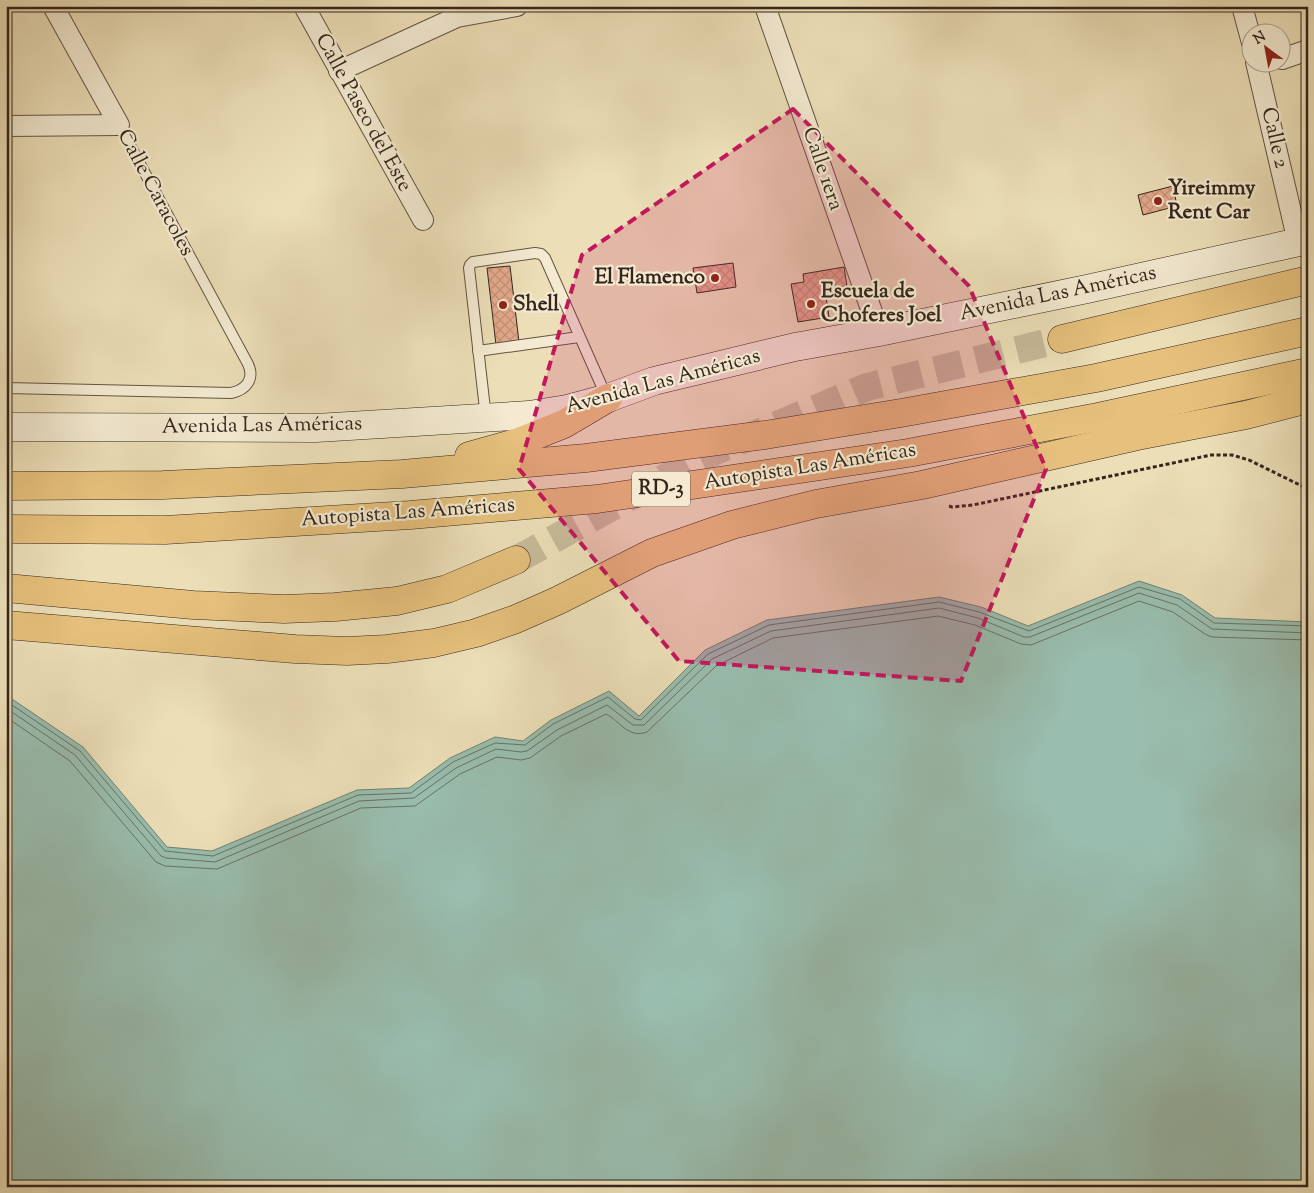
<svg xmlns="http://www.w3.org/2000/svg" width="1314" height="1193" font-family="'Sorts Mill Goudy',serif">
<style>
.water{fill:#99bdae;stroke:#718174}
.lines{fill:none;stroke-linecap:round;stroke-linejoin:round}
.shore{stroke:#677265;stroke-width:1}
.building{fill:url(#building-cross-hatch);stroke:#35261c}
.highway-tunnel{stroke:#c7ba99;stroke-width:28;stroke-dasharray:28 14;stroke-linecap:butt}
.lane-casing{stroke:#635443;stroke-width:12}
.street-casing{stroke:#635443;stroke-width:22}
.secondary-casing{stroke:#35261c;stroke-width:29}
.highway-casing{stroke:#35261c;stroke-width:29}
.path{stroke:#35261c;stroke-width:3;stroke-dasharray:4 2.5;stroke-linecap:butt}
.lane{stroke:#f3ead1;stroke-width:10}
.street{stroke:#f3ead1;stroke-width:20}
.secondary{stroke:#f3ead1;stroke-width:28}
.highway{stroke:#e6c07c;stroke-width:28}
.marked{fill:#c2185b;fill-opacity:0.2;stroke:#c2185b;stroke-width:4;stroke-dasharray:10 6;stroke-linejoin:round}
.poi-dot{fill:#8f2418;stroke:#f3ead1;stroke-width:2}
.labels{text-anchor:middle;dominant-baseline:central;stroke-width:4.5;stroke-linejoin:round;paint-order:stroke}
.shield{fill:#f3ead1;stroke:#6e6152;stroke-width:1}
.shield-label{font-size:20px;font-weight:bold;fill:#35261c}
.street-label{font-size:21px;fill:#35261c;stroke:#f3ead1}
.poi-label{font-size:21px;font-weight:bold;fill:#35261c;stroke:#f3ead1;text-anchor:start}
</style>
<defs>
<pattern id="building-cross-hatch" width="8" height="8" patternUnits="userSpaceOnUse" patternTransform="scale(1.25)"><rect width="8" height="8" fill="#e4a98c"/><path d="M0 0l8 8M0 8l8-8" fill="none" stroke="#c49178"/></pattern>
</defs>
<rect width="100%" height="100%" fill="#ecdfb8"/>
<filter id="stains"><feTurbulence type="fractalNoise" baseFrequency=".004" numOctaves="4"/><feColorMatrix values="0 0 0 0 .2 0 0 0 0 .09 0 0 0 0 .02 0 0 0 .5 -.17"/></filter>
<radialGradient id="worn" r=".72"><stop offset=".6" stop-color="#630" stop-opacity="0"/><stop offset="1" stop-color="#630" stop-opacity=".3"/></radialGradient>
<path class="water" d="M1139 581 1182 595 1215 618 1308 622V1187H6V695L83 747 167 847 212 851 357 790 409 788 450 758 495 737 523 741 551 720 609 691 639 716 705 650 767 620 939 597 981 607 1028 626Z"/>
<g class="lines">
<g class="shore">
<path d="M6 701 80 751 165 851 213 856 358 795 411 793 453 762 495 743 525 745 553 724 608 697 635 719 641 720 708 654 769 625 939 602 979 612 1029 631 1139 587 1180 599 1214 623 1308 626"/>
<path d="M6 708 75 755 161 856 166 858 215 862 359 801 414 798 456 768 496 749 521 752 527 751 557 730 607 705 633 725H644L712 659 771 631 939 608 978 618 1024 637H1030L1139 593 1177 605 1212 629 1308 633"/>
<path d="M6 717 70 761 156 862 165 866 217 869 361 808 415 806 460 774 497 757 521 760 530 758 561 736 606 714C620 721 628 739 647 732L716 666 773 638 938 616 975 625 1021 644 1031 645 1139 601 1173 612 1205 634 1212 637 1308 640"/>
</g>
</g>
<g class="building">
<path d="M1173 186 1177 206 1143 215 1138 195Z"/>
<path d="M733 263 736 287 697 293 693 268Z"/>
<path d="M510 266 519 342 496 345 487 268Z"/>
<path d="M844 267 847 286 825 290 829 317 798 322 791 284 804 282 803 274Z"/>
</g>
<g class="lines">
<path class="highway-tunnel" d="M516 560 704 456 867 387 1062 339"/>
<g class="lane-casing">
<g id="lane">
<path d="M478 351 579 337"/>
<path d="M6 388 231 393C246 390 255 379 248 364L119 125"/>
<path d="M486 418 469 268 470 265 473 262 535 253 541 254 545 258 607 398"/>
</g>
</g>
<g class="street-casing">
<g id="street">
<path d="M304 6 423 220"/>
<path d="M765 6 879 332"/>
<path d="M1242 6 1252 43"/>
<path d="M1282 59 1308 50"/>
<path d="M1256 62 1298 242"/>
<path d="M339 71 457 17 517 6"/>
<path d="M6 126 119 125 53 6"/>
</g>
</g>
<g class="secondary-casing">
<path id="secondary" d="M6 427 316 428 529 415 567 409 608 398 654 381 795 347 879 332 1087 289 1308 240"/>
</g>
<g class="highway-casing">
<g id="highway">
<path d="M1062 339 1308 280"/>
<path d="M469 456 519 442 564 424 608 398"/>
<path d="M6 486 163 485 402 474 586 458 765 435 901 413 1096 378 1308 331"/>
<path d="M6 529 165 530 410 515 597 499 908 453 1098 417 1308 372"/>
<path d="M6 588 193 605 284 609 335 607 397 601 447 589 516 560"/>
<path d="M6 625 295 649 347 651 387 649 434 643 476 633 516 619 557 601 652 553 732 525 816 504 922 485 1137 436 1246 415 1308 399"/>
</g>
</g>
<path class="path" d="M949 506 952 507 973 505 1211 455H1232L1249 460 1308 489"/>
<use href="#lane" class="lane"/>
<use href="#street" class="street"/>
<use href="#secondary" class="secondary"/>
<use href="#highway" class="highway"/>
</g>
<path class="marked" d="M793 109 969 286 1046 469 961 681 679 661 519 469 582 255Z"/>
<g class="poi-dot">
<circle cx="1158" cy="201" r="5"/>
<circle cx="715" cy="278" r="5"/>
<circle cx="811" cy="304" r="5"/>
<circle cx="503" cy="305" r="5"/>
</g>
<g class="labels">
<rect class="shield" x="632" y="471.5" width="58" height="35" rx="4"/>
<g class="shield-label">
<text x="661" y="489">RD-3</text>
</g>
<g class="street-label">
<text transform="translate(363 113) rotate(61)">Calle Paseo del Este</text>
<text transform="translate(1274 138) rotate(77)">Calle 2</text>
<text transform="translate(822 169) rotate(71)">Calle 1era</text>
<text transform="translate(155 193) rotate(62)">Calle Caracoles</text>
<text transform="translate(1058 294) rotate(-12)">Avenida Las Américas</text>
<text transform="translate(663 382) rotate(-15)">Avenida Las Américas</text>
<text transform="translate(262 426) rotate(-1)">Avenida Las Américas</text>
<text transform="translate(810 467) rotate(-9)">Autopista Las Américas</text>
<text transform="translate(408 513) rotate(-4)">Autopista Las Américas</text>
</g>
<g class="poi-label">
<text x="1168" y="189">Yireimmy<tspan x="1168" dy="24">Rent Car</tspan></text>
<text x="705" y="278" text-anchor="end">El Flamenco</text>
<text x="821" y="292">Escuela de<tspan x="821" dy="24">Choferes Joel</tspan></text>
<text x="513" y="305">Shell</text>
</g>
</g>
<rect width="1314" height="1193" fill="none" stroke="#ecdfb8" stroke-width="25"/>
<rect x="8" y="8" width="1299" height="1178" fill="none" stroke="#35261c" stroke-width="2.5"/>
<rect x="12" y="12" width="1289" height="1168" fill="none" stroke="#35261c"/>
<g transform="translate(1266 48) rotate(328)"><circle r="24" fill="#f3ead1" stroke="#a79c89"/>
<path d="M0-4L9 19L0 12L-9 19Z" fill="#8f2418"/>
<text y="-8" font-size="14" font-weight="bold" text-anchor="middle" fill="#35261c">N</text>
</g>
<rect width="100%" height="100%" filter="url(#stains)"/>
<rect width="100%" height="100%" fill="url(#worn)"/>
</svg>
